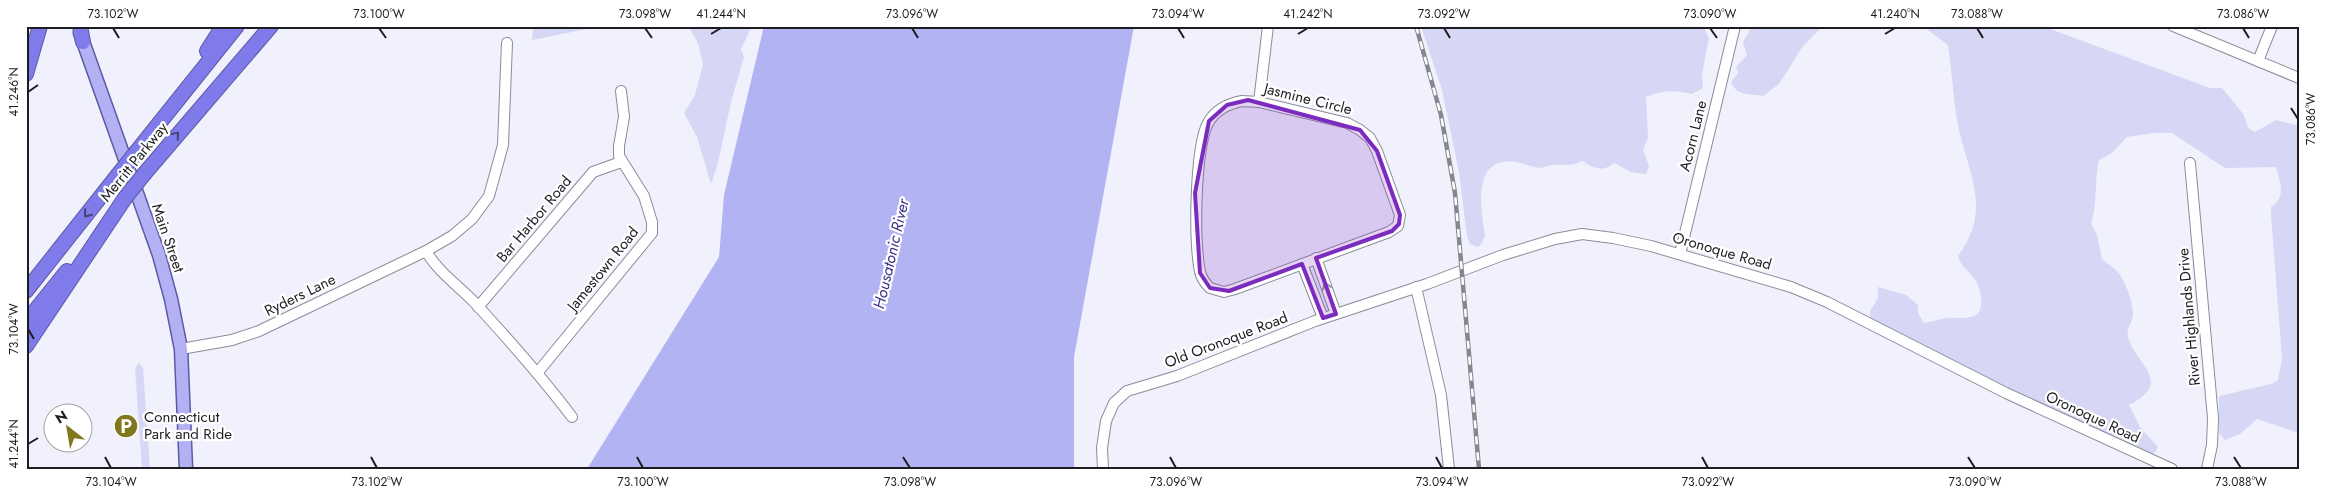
<svg xmlns="http://www.w3.org/2000/svg" width="2325" height="495" font-family="Jost,sans-serif">
<style>
.green{fill:#d5d7f4}
.water{fill:#b1b3f2}
.lines{fill:none;stroke-linecap:round;stroke-linejoin:round}
.minor-casing{stroke:#8b8c99;stroke-width:12}
.major-casing{stroke:#5d5aa4;stroke-width:15}
.highway-casing{stroke:#5d5aa4;stroke-width:16}
.minor{stroke:#fff;stroke-width:10}
.major{stroke:#b3b0f3;stroke-width:12}
.highway{stroke:#807beb;stroke-width:14}
.rail-casing{stroke:#86868e;stroke-width:4.5}
.rail{stroke:#fff;stroke-width:2.5;stroke-dasharray:8;stroke-linecap:butt}
.highway-bridge-casing{stroke:#5d5aa4;stroke-width:16;stroke-linecap:butt}
.highway-bridge{stroke:#807beb;stroke-width:14}
.oneway{stroke:#444272}
.oneway2{stroke:#99999b}
.marked{fill:#7b2cbf;fill-opacity:0.2;stroke:#7b2cbf;stroke-width:4;stroke-linejoin:round}
.ticks{fill:none;stroke:#1c1c21;stroke-width:2}
.labels{text-anchor:middle;dominant-baseline:central;stroke-width:4.5;stroke-linejoin:round;paint-order:stroke}
.street-label{font-size:15px;fill:#1c1c21;stroke:#fff}
.poi-label{font-size:15px;fill:#1c1c21;stroke:#fff;text-anchor:start}
.water-label{font-size:16px;font-style:italic;fill:#3d338c;stroke:#fff}
.neatline{fill:none;stroke:#1c1c21;stroke-width:2}
.ticks-label{font-size:12px;text-anchor:middle;fill:#1c1c21}
</style>
<rect width="100%" height="100%" fill="#f1f1fd"/>
<g class="green">
<path d="M533 26H602L532 40Z"/>
<path d="M679 26H752L741 49 744 57 731 102 718 163 711 184 697 137 684 113 695 95 703 64 698 43 690 29Z"/>
<path d="M1421 26H1703L1709 38 1702 74 1703 88 1692 94C1674 90 1663 90 1646 97L1648 138 1643 150 1649 166 1646 174 1631 172 1614 163C1603 173 1594 168 1582 161 1569 169 1554 161 1542 168 1532 168 1524 163 1515 162 1471 156 1481 209 1485 236L1482 243 1478 247 1470 244 1467 236 1459 172 1442 90Z"/>
<path d="M1752 26H1823L1803 46 1779 84 1763 96C1749 93 1737 97 1731 82L1738 73 1736 67 1747 55 1743 42Z"/>
<path d="M1922 26H2042L2210 88H2222L2244 115 2248 128 2255 132 2276 120 2299 126V433L2257 419 2240 434 2225 440 2219 433V396L2271 384 2278 380 2282 359 2271 215V207C2287 197 2280 182 2276 167L2225 168 2172 133H2153L2127 137 2112 153 2099 160C2094 181 2098 202 2091 223L2097 235 2102 259C2107 263 2113 267 2117 271 2125 280 2133 302 2133 314 2133 322 2126 328 2128 337 2135 364 2175 382 2129 405L2140 427 2158 447 2154 454 2066 416 1870 319V311L1878 298V287L1906 295 1918 305V313L1924 323C1932 322 1939 319 1947 318 1955 317 1963 319 1971 317 1987 314 1981 290 1976 281 1969 270 1962 269 1958 256 1993 209 1968 174 1958 125 1953 98 1952 71 1948 45Z"/>
<path d="M139 363 143 368 150 469H142L135 368Z"/>
</g>
<path class="water" d="M764 26H1134L1074 357V469H587L719 257 724 195Z"/>
<g class="lines">
<g class="minor-casing">
<g id="minor">
<path d="M2173 26 2299 78"/>
<path d="M2258 61 2272 26"/>
<path d="M1242 101 1259 102 1347 123 1360 130 1370 138 1377 151 1400 215 1398 226 1389 232 1235 289 1224 292 1210 288C1206 284 1203 281 1201 275 1193 250 1195 146 1208 123 1215 110 1227 104 1242 101Z"/>
<path d="M1259 102 1268 26"/>
<path d="M2190 163 2213 418 2212 445 2207 469"/>
<path d="M426 251C438 272 459 286 475 303 509 340 542 377 572 417"/>
<path d="M1680 254 1735 26"/>
<path d="M1316 258 1336 314"/>
<path d="M1302 264 1323 318"/>
<path d="M1416 287 1441 395 1449 469"/>
<path d="M478 307 593 172 621 162"/>
<path d="M181 349 232 340 259 331 426 251 452 236 472 219 489 196 503 145 507 43"/>
<path d="M538 372 652 233V222L644 196 619 156V146L624 117 621 91"/>
<path d="M1103 469 1102 448 1106 421 1114 403 1127 391 1177 376 1315 321 1427 284 1503 255 1555 239 1582 234 1613 238 1651 246 1791 287 1827 302 2006 393 2172 469"/>
</g>
</g>
<g class="major-casing">
<path id="major" d="M80 33 159 255 171 299 181 349 186 469"/>
</g>
<g class="highway-casing">
<g id="highway">
<path d="M80 26 83 42"/>
<path d="M207 51 223 26"/>
<path d="M26 74 40 26"/>
<path d="M137 151 237 26"/>
<path d="M145 173 271 26"/>
<path d="M26 291 117 176"/>
<path d="M26 322 67 271"/>
<path d="M26 346 125 198"/>
</g>
</g>
<use href="#minor" class="minor"/>
<use href="#major" class="major"/>
<use href="#highway" class="highway"/>
<g class="rail-casing">
<path id="rail" d="M1416 26 1441 115 1455 193 1479 469"/>
</g>
<use href="#rail" class="rail"/>
<g class="highway-bridge-casing">
<g id="highway-bridge">
<path d="M117 176 137 151"/>
<path d="M125 198 145 173"/>
</g>
</g>
<use href="#highway-bridge" class="highway-bridge"/>
</g>
<defs><path id="oneway-chevron" d="M-2-3.5L2.5 0L-2 3.5" fill="none" stroke-width="1.6" stroke-linecap="round" stroke-linejoin="round" transform="scale(1.25)"/></defs>
<g class="oneway">
<use href="#oneway-chevron" transform="translate(176 135) rotate(-50)"/>
<use href="#oneway-chevron" transform="translate(87 214) rotate(128)"/>
</g>
<use class="oneway2" href="#oneway-chevron" transform="translate(1326 286) rotate(-110)"/>
<path class="marked" d="M1248 100 1360 130 1377 151 1400 215 1399 224 1392 231 1316 258 1336 314 1323 318 1302 264 1229 291 1210 288 1200 273 1195 193 1209 121 1227 105Z"/>
<path class="ticks" d="M113 28 119 38M379 28 386 38M645 28 652 38M912 28 918 38M1178 28 1184 38M1444 28 1450 38M1710 28 1717 38M1977 28 1983 38M2243 28 2249 38M711 34 721 28M1298 34 1308 28M1885 34 1895 28M28 92 38 85M2291 108 2298 119M28 329 34 339M28 444 38 438M105 457 111 468M371 457 377 468M637 457 643 468M903 457 910 468M1170 457 1176 468M1436 457 1442 468M1702 457 1708 468M1968 457 1975 468M2234 457 2241 468"/>
<defs>
<g id="parking-disc" transform="scale(1.25)"><circle r="9.5" fill="#81771c" stroke="#fff"/><path d="M-3.5-5.5H1a3.5 3.5 0 0 1 0 7H-1V5.5H-3.5ZM-1-3.4V-.6H.8a1.4 1.4 0 0 0 0-2.8Z" fill="#fff"/></g>
</defs>
<g fill-rule="evenodd">
<use href="#parking-disc" x="126" y="426"/>
</g>
<g class="labels">
<g class="street-label">
<text transform="translate(1308 99) rotate(14)">Jasmine Circle</text>
<text transform="translate(1693 136) rotate(-76)">Acorn Lane</text>
<text transform="translate(134 162) rotate(-51)">Merritt Parkway</text>
<text transform="translate(534 219) rotate(-50)">Bar Harbor Road</text>
<text transform="translate(168 238) rotate(71)">Main Street</text>
<text transform="translate(1722 251) rotate(16)">Oronoque Road</text>
<text transform="translate(603 269) rotate(-51)">Jamestown Road</text>
<text transform="translate(300 295) rotate(-26)">Ryders Lane</text>
<text transform="translate(2189 317) rotate(-95)">River Highlands Drive</text>
<text transform="translate(1226 340) rotate(-21)">Old Oronoque Road</text>
<text transform="translate(2093 417) rotate(25)">Oronoque Road</text>
</g>
<g class="poi-label">
<text x="144" y="417">Connecticut<tspan x="144" dy="17">Park and Ride</tspan></text>
</g>
<g class="water-label">
<text transform="translate(891 254) rotate(-77)">Housatonic River</text>
</g>
</g>
<rect width="2325" height="495" fill="none" stroke="#ffffff" stroke-width="55"/>
<g transform="translate(68 428) rotate(329)"><circle r="24" fill="#ffffff" stroke="#a4a4a6"/>
<path d="M0-4L9 19L0 12L-9 19Z" fill="#81771c"/>
<text y="-8" font-size="14" font-weight="bold" text-anchor="middle" fill="#1c1c21">N</text>
</g>
<rect x="28" y="28" width="2270" height="440" class="neatline"/>
<g class="ticks-label">
<text x="113" y="18">73.102°W</text>
<text x="379" y="18">73.100°W</text>
<text x="645" y="18">73.098°W</text>
<text x="721" y="18">41.244°N</text>
<text x="912" y="18">73.096°W</text>
<text x="1178" y="18">73.094°W</text>
<text x="1308" y="18">41.242°N</text>
<text x="1444" y="18">73.092°W</text>
<text x="1710" y="18">73.090°W</text>
<text x="1895" y="18">41.240°N</text>
<text x="1977" y="18">73.088°W</text>
<text x="2243" y="18">73.086°W</text>
<text transform="translate(14 92) rotate(-90)" y="4">41.246°N</text>
<text transform="translate(2311 119) rotate(-90)" y="4">73.086°W</text>
<text transform="translate(14 329) rotate(-90)" y="4">73.104°W</text>
<text transform="translate(14 444) rotate(-90)" y="4">41.244°N</text>
<text x="111" y="486">73.104°W</text>
<text x="377" y="486">73.102°W</text>
<text x="643" y="486">73.100°W</text>
<text x="910" y="486">73.098°W</text>
<text x="1176" y="486">73.096°W</text>
<text x="1442" y="486">73.094°W</text>
<text x="1708" y="486">73.092°W</text>
<text x="1975" y="486">73.090°W</text>
<text x="2241" y="486">73.088°W</text>
</g>
</svg>
